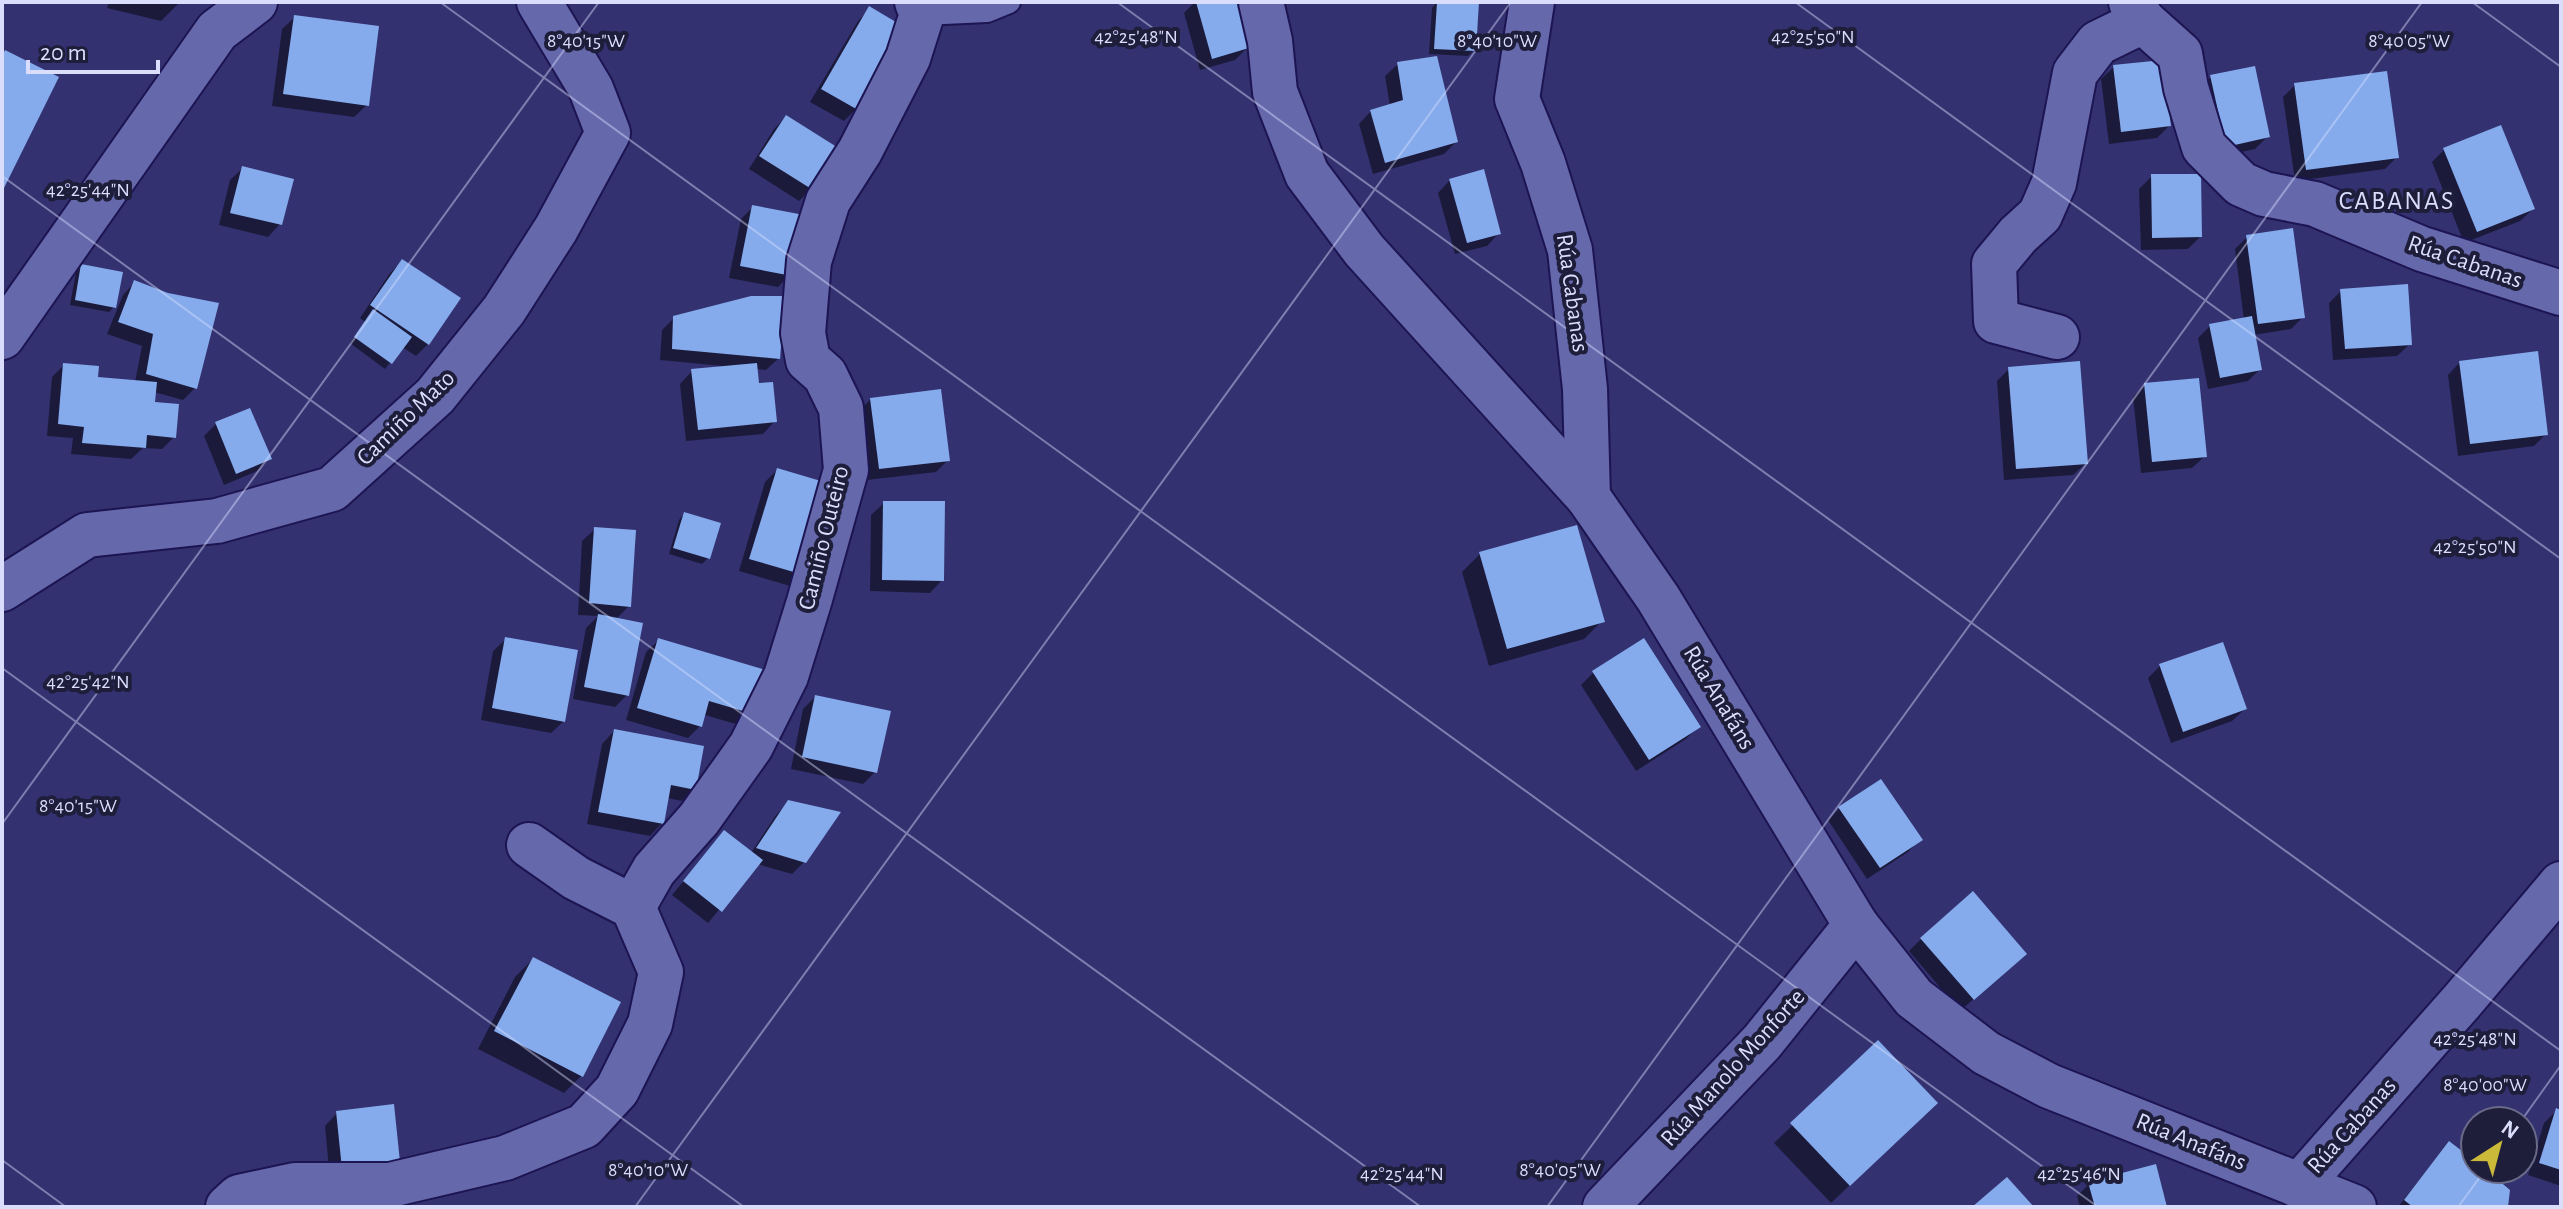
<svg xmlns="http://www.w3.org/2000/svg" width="2563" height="1209" font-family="'Alegreya Sans',sans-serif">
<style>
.shadow{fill:#0007}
.building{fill:#85abed}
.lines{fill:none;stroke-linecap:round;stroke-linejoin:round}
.service-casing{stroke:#1d1552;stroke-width:26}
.minor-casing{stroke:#1d1552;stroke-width:48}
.tertiary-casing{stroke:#1d1552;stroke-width:48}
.service{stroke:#6668ac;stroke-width:22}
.minor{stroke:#6668ac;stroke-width:44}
.tertiary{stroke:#6668ac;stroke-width:44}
.ticks{fill:none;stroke:#daddfc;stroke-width:2;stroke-opacity:0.45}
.labels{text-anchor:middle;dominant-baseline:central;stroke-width:8;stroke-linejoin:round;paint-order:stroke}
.street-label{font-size:24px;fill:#daddfc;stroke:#1e1e3b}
.neighbourhood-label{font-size:26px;letter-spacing:2px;fill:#daddfc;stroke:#1e1e3b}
.ticks-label{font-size:20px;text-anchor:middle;fill:#daddfc;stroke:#1e1e3b;stroke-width:8;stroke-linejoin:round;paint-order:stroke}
</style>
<rect width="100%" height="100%" fill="#333170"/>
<g class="shadow">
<path d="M109 2H180L161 21 107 8Z"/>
<path d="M1195 2H1235L1247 48 1235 60 1200 70 1184 13Z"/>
<path d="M1437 2 1474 50 1468 56 1429 54 1432 8Z"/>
<path d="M870 9 903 28 856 109 844 121 810 102 858 21Z"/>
<path d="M295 17 367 105 354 117 272 106 282 29Z"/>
<path d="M1398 64 1456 142 1444 154 1373 174 1359 124 1371 111 1390 106 1385 76Z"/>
<path d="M2114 67 2169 126 2157 138 2109 144 2101 79Z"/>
<path d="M2211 77 2268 136 2255 149 2214 158 2199 89Z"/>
<path d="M2295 85 2397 157 2385 169 2295 181 2283 97Z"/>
<path d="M786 117 811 189 799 201 749 169 774 129Z"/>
<path d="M2444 150 2533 209 2520 221 2464 243 2432 162Z"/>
<path d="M243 168 280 224 268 237 219 225 230 180Z"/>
<path d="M2152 176 2200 237 2188 249 2141 250 2139 189Z"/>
<path d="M1450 180 1499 233 1487 246 1455 254 1438 193Z"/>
<path d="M753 207 790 275 778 287 729 278 741 219Z"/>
<path d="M2247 237 2303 317 2291 329 2253 335 2260 369 2248 381 2208 389 2198 338 2210 326 2244 320 2235 249Z"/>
<path d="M403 261 458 298 428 344 416 356 402 347 385 369 350 343 365 322 360 318 390 273Z"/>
<path d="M82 267 114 307 109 312 70 305 76 272Z"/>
<path d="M135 282 195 388 183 400 154 392 152 404 174 437 162 449 143 448 131 459 71 454 73 438 47 436 52 377 64 365 95 379 135 382 142 346 107 334 123 295Z"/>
<path d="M2341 291 2410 344 2397 356 2333 360 2329 303Z"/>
<path d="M674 318 779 358 766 370 756 369 757 385 775 421 763 434 686 441 680 384 692 371 723 366 660 360 662 330Z"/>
<path d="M2460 362 2546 434 2534 446 2458 456 2448 375Z"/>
<path d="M2009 369 2086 463 2073 475 2004 480 1997 381Z"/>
<path d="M2145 385 2205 456 2192 468 2141 473 2133 397Z"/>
<path d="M870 400 948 460 936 472 867 480 858 412Z"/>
<path d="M216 424 269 459 257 471 224 485 204 436Z"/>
<path d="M777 470 802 574 790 586 739 571 765 482Z"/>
<path d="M884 503 942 580 930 593 870 591 871 515Z"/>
<path d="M684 514 708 558 702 564 669 554 679 520Z"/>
<path d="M595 529 629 606 615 620 627 695 615 707 573 699 586 628 598 616 578 615 582 541Z"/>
<path d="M1480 554 1602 621 1584 639 1489 666 1462 572Z"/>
<path d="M506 639 564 721 551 733 481 720 493 651Z"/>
<path d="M659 640 763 671 739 725 705 715 700 726 688 738 626 720 646 652Z"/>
<path d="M2160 666 2245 709 2232 721 2171 743 2148 678Z"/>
<path d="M1593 673 1698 727 1686 739 1636 771 1581 685Z"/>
<path d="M815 697 875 772 863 784 791 769 803 709Z"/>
<path d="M614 731 694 789 682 801 667 798 662 823 650 836 587 824 602 744Z"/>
<path d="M789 802 804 862 792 874 757 864 708 923 672 895 724 832 751 853 776 815Z"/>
<path d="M1840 808 1920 839 1908 852 1867 879 1828 820Z"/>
<path d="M1921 939 2012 966 1960 1011 1909 951Z"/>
<path d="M533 959 582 1075 564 1093 478 1049 515 977Z"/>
<path d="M1878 1043 1917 1121 1831 1203 1774 1143Z"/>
<path d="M392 1107 330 1180 325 1126 337 1113Z"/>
<path d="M2556 1111 2561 1112V1186L2528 1175 2544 1123Z"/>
<path d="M2449 1143 2475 1164V1169H2481L2506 1207H2398Z"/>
<path d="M2089 1184 2165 1207H2080L2077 1196Z"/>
</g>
<g class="building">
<path d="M1196 2H1237L1249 48 1212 59Z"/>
<path d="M1437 2H1479L1476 51 1434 49Z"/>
<path d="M869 6 906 28 858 110 821 89Z"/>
<path d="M294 15 379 26 369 106 283 94Z"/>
<path d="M5 50 59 77 2 192V56Z"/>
<path d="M1437 56 1458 142 1385 163 1370 110 1403 100 1397 62Z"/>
<path d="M2163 60 2171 126 2121 132 2113 65Z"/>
<path d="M2255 66 2270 137 2226 147 2210 75Z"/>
<path d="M2387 71 2399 158 2306 170 2294 83Z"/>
<path d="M786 115 840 149 813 190 759 156Z"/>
<path d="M2501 125 2535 209 2477 232 2443 148Z"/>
<path d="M242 166 294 179 282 225 230 213Z"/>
<path d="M1484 169 1501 234 1467 243 1449 179Z"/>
<path d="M2151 174H2201L2202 237 2152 238Z"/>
<path d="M752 205 804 215 792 276 740 266Z"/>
<path d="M2293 228 2305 318 2258 324 2246 235Z"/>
<path d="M402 259 461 298 429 345 370 305Z"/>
<path d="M81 264 123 272 116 308 75 300Z"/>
<path d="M134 280 168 293 219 303 197 389 146 374 153 334 118 322Z"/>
<path d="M2408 284 2412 345 2345 349 2340 289Z"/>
<path d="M751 296H785L780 359 672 349 673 316Z"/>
<path d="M373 309 412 337 392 364 354 337Z"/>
<path d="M2252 316 2262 370 2220 378 2209 324Z"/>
<path d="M2538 351 2548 435 2470 444 2459 361Z"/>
<path d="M2080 361 2088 464 2016 469 2008 367Z"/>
<path d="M63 363 99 366 98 377 157 382 155 402 179 404 176 438 147 435 146 448 82 443 84 427 58 424Z"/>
<path d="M757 363 759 383 773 382 777 422 698 430 691 369Z"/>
<path d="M2199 378 2207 457 2152 462 2144 383Z"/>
<path d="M941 389 950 461 879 469 870 398Z"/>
<path d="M250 408 272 459 236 474 215 422Z"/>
<path d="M777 468 831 484 804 575 749 559Z"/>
<path d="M883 501H945L944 581 882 580Z"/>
<path d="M684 512 721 523 710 559 673 548Z"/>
<path d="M1577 525 1605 622 1507 649 1479 552Z"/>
<path d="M594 527 636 530 631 607 589 603Z"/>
<path d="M598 614 643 623 629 696 584 687Z"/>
<path d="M505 637 578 650 565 722 492 708Z"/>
<path d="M658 638 766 670 753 714 709 701 702 727 637 708Z"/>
<path d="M1644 638 1701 727 1649 760 1592 671Z"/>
<path d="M2223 642 2247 709 2183 732 2159 664Z"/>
<path d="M815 695 891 711 877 773 802 757Z"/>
<path d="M614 729 704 746 696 790 671 785 664 824 598 812Z"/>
<path d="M1881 779 1923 840 1880 868 1838 807Z"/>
<path d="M788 800 841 812 806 863 756 848Z"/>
<path d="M724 830 763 860 722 912 683 881Z"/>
<path d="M1973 891 2027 954 1974 1000 1920 938Z"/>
<path d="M533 957 621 1002 583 1077 494 1031Z"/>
<path d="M1878 1040 1938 1103 1850 1186 1790 1123Z"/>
<path d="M394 1104 400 1162 342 1169 336 1111Z"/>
<path d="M2556 1108 2561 1110V1170L2539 1163Z"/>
<path d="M2449 1141 2475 1161V1169H2485L2510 1190 2508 1207H2413L2404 1200Z"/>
<path d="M2156 1164 2167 1207H2095L2088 1182Z"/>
<path d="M2007 1177 2034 1207H1972Z"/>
</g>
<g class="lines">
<g class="service-casing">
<path id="service" d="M922 14 987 11 1009 2"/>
</g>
<g class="minor-casing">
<g id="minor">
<path d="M1532 2 1517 99 1543 163 1570 250 1585 389 1588 497"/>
<path d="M2131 2 2143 21 2180 54 2186 88 2204 147 2241 184 2264 194 2315 204 2422 249 2561 293"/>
<path d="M2 337 217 31 255 2"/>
<path d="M2057 337 1996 321 1994 264 2018 235 2040 215 2054 183 2075 73 2098 43 2143 21"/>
<path d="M2 589 87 535 217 521 332 489 435 396 504 310 556 229 608 133 591 89 539 2"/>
<path d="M633 907 654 870 699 819 751 746 786 676 809 602 846 470 841 408 825 375 808 360 803 333 809 261 828 201 860 151 908 58 922 14 917 2"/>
<path d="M2299 1186 2463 1000 2561 884"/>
<path d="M228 1207 239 1197 295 1185H390L505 1158 584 1126 617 1090 650 1024 661 972 633 907 576 878 529 845"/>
<path d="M1605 1207 1762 1042 1856 925"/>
</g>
</g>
<g class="tertiary-casing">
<path id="tertiary" d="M1261 2 1270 41 1275 92 1307 174 1364 250 1588 497 1658 598 1856 925 1914 998 1986 1053 2049 1086 2354 1207"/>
</g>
<use href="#service" class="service"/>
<use href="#minor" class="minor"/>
<use href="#tertiary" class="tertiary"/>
</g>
<path class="ticks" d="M440 2 2098 1207M1117 2 2561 1051M1795 2 2561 559M2472 2 2561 67M2 176 1421 1207M2 668 744 1207M2 824 599 2M2521 1121 2561 1065M2 1160 66 1207M635 1207 1511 2M1547 1207 2422 2M2458 1207 2486 1169"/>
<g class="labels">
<g class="street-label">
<text transform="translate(2465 262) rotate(19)">Rúa Cabanas</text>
<text transform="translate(1572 293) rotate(82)">Rúa Cabanas</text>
<text transform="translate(406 418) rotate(-44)">Camiño Mato</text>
<text transform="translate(824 538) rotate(-76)">Camiño Outeiro</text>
<text transform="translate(1719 698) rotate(59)">Rúa Anafáns</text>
<text transform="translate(1733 1068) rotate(-48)">Rúa Manolo Monforte</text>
<text transform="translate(2352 1126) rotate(-48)">Rúa Cabanas</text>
<text transform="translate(2191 1142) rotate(22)">Rúa Anafáns</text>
</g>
<g class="neighbourhood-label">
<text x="2397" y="201">CABANAS</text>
</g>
</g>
<g class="ticks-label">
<text x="1136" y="43">42°25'48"N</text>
<text x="1813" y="43">42°25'50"N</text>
<text x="586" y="47">8°40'15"W</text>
<text x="1497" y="47">8°40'10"W</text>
<text x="2409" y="47">8°40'05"W</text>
<text x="88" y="196">42°25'44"N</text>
<text x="2475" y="553">42°25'50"N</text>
<text x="88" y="688">42°25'42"N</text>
<text x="78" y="812">8°40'15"W</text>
<text x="2475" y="1045">42°25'48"N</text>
<text x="2485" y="1091">8°40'00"W</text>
<text x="648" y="1176">8°40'10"W</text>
<text x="1560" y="1176">8°40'05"W</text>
<text x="1402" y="1180">42°25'44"N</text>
<text x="2079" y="1180">42°25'46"N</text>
</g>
<rect width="2563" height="1209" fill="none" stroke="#daddfc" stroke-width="8"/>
<g transform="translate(2499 1145) rotate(36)"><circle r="38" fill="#1e1e3b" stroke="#696a88" stroke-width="2"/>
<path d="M0-6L14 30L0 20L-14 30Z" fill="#cbb939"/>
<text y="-12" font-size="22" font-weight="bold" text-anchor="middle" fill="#daddfc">N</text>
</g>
<path d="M28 60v12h130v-12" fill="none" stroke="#daddfc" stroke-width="4"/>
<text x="40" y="60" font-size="24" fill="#daddfc" stroke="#1e1e3b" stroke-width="6" paint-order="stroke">20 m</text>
</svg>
